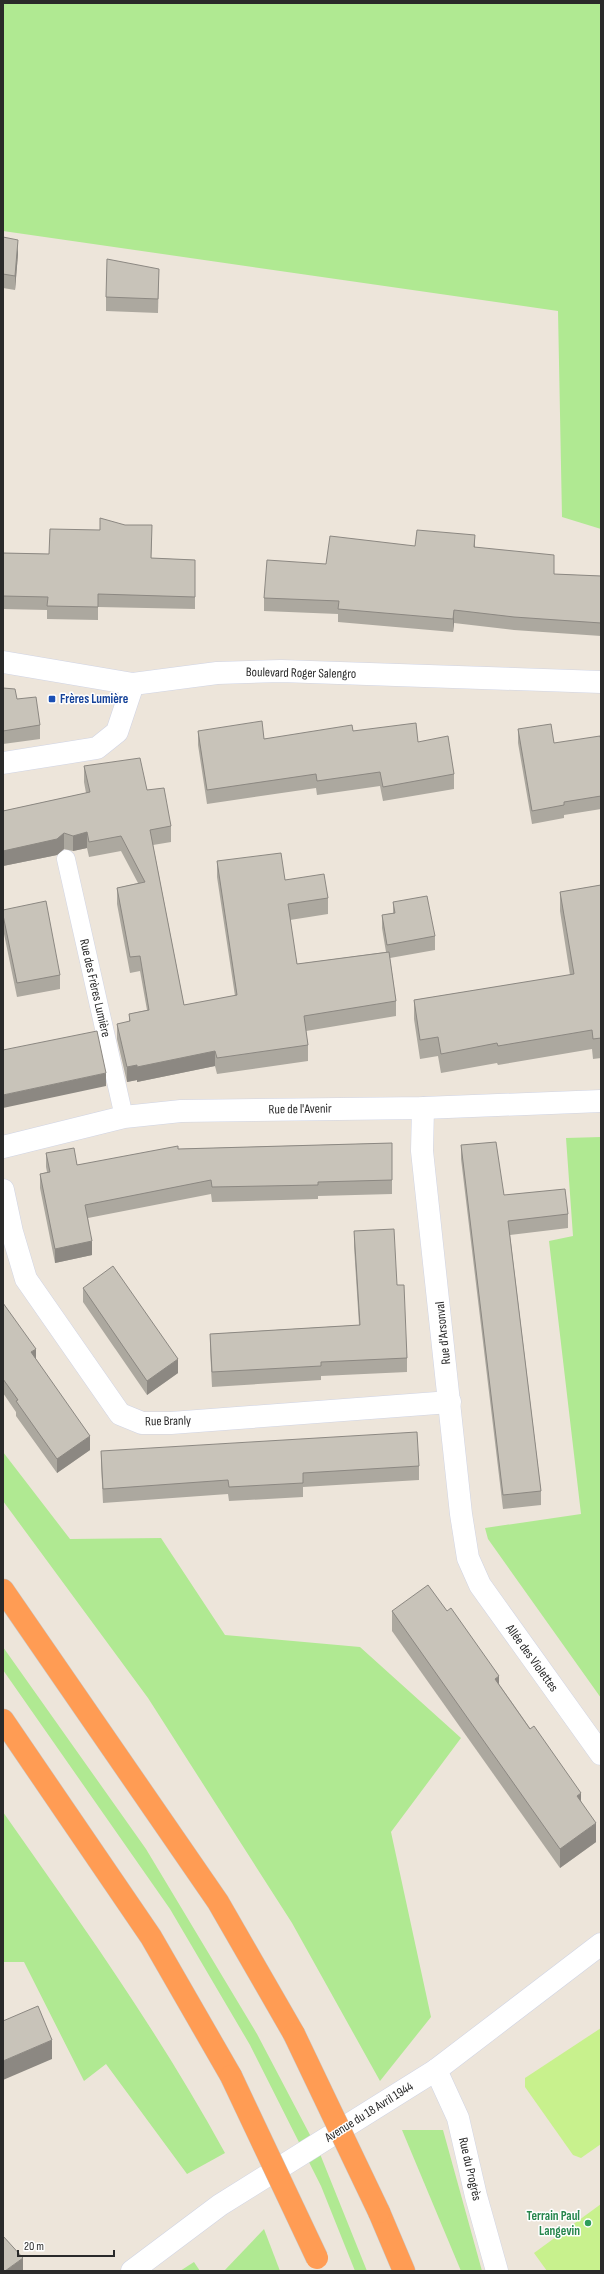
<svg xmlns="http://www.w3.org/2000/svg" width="604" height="2274" font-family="'Sofia Sans Condensed',sans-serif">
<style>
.green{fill:#b0e992}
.pitch{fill:#c8f18d}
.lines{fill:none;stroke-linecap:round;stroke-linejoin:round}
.service-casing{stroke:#d0d4e4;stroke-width:19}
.minor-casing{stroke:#d0d4e4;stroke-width:23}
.motorway-casing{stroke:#c8c8c8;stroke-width:23}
.service{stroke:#fff;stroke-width:18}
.minor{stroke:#fff;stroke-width:22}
.motorway{stroke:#ff9c54;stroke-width:22}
.motorway-bridge-casing{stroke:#c8c8c8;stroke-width:23;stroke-linecap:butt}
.motorway-bridge{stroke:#ff9c54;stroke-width:22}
.wall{fill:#aca89f}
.shaded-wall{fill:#8c8882}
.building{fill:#c8c3b9;stroke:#8c8882}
.transit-dot{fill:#1a4fb4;stroke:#fff;stroke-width:1.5}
.leisure-dot{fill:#2e9e5b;stroke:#fff;stroke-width:1.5}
.labels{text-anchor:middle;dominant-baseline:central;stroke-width:3;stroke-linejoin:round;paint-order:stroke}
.street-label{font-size:13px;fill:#2a2a2a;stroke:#fff}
.transit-label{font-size:13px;font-weight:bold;fill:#164399;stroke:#fff;text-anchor:start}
.leisure-label{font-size:13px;font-weight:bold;fill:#27864d;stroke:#fff;text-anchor:end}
</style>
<rect width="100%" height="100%" fill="#ede5da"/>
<g class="green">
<path d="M3 3H601V529L562 517 558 311 3 231Z"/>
<path d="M601 1137V1698L488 1539 485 1528 581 1514 549 1241 573 1236 566 1138Z"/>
<path d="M3 1452 70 1539 161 1538 225 1635 360 1647 461 1738 391 1832 431 2017 380 2081 292 1923 148 1698 3 1501Z"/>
<path d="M3 1647 146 1849 257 2034 320 2154 367 2271H355L321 2186 250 2045 170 1909 3 1670Z"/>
<path d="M3 1812C81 1923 160 2034 225 2153L187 2174 106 2064 84 2081 24 1962H3Z"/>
<path d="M402 2130H443L482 2271H461Z"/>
<path d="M264 2229 280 2271H224Z"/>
<path d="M194 2262 200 2271H180Z"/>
</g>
<g class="pitch">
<path d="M601 2028V2144L581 2158 573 2155 525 2087V2078Z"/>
<path d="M601 2204V2271H547L534 2253Z"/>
</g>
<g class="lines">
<g class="service-casing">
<path id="service" d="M66 859 124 1117"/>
</g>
<g class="minor-casing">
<g id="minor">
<path d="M3 662 133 684 217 673 281 671 601 682"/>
<path d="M3 763 97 748 117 732 133 684"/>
<path d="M423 1108 422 1151 461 1514 468 1558 480 1585 601 1754"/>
<path d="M3 1147 124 1117 181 1111 423 1108 601 1101"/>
<path d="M3 1190 12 1232 26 1279 120 1414 142 1423H171L450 1402"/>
<path d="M436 2070 458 2118 476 2196 497 2271"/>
<path d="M132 2271 220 2205 436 2070 601 1944"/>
</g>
</g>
<g class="motorway-casing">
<g id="motorway">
<path d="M3 1590 218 1902 294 2034"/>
<path d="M3 1720 151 1937 231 2076"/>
<path d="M379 2212 404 2271"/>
</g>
</g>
<use href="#service" class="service"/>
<use href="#minor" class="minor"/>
<use href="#motorway" class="motorway"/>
<g class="motorway-bridge-casing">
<g id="motorway-bridge">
<path d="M294 2034 379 2212"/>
<path d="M231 2076 317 2258"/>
</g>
</g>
<use href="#motorway-bridge" class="motorway-bridge"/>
</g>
<g class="wall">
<path d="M3 237 18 254 15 290 3 288Z"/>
<path d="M159 269 158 313 106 311V297Z"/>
<path d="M100 518 152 538 151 558 195 560V609L98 607V620L47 619V610L3 609V553L49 554 100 530Z"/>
<path d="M415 546 475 547 554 574 601 576V636L514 630 454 623 453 632 338 622V614L264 611V598L326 564Z"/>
<path d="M3 688 17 699 40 725V739L3 744Z"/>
<path d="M518 729 554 743 601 740V809L564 815V818L532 824 518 743Z"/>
<path d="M198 731 264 739 353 731 418 742 454 774V789L383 801 380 786 317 795 316 788 207 804 198 745Z"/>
<path d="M84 766 147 790 171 826V842L153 845 184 1005 235 996 217 877V861L285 880 328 898V914L290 920 297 964 386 952 382 928V915L393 913V902L435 936V950L390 958 396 1001V1016L306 1031 308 1045V1061L217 1074 215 1066 137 1082V1080L127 1082 117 1039V1024L129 1022V1014L147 1010 140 971 130 973 117 904V888L138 883 121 851 89 857 87 848 73 851 64 849 57 855 3 866V811L86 793 84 782Z"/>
<path d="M601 885V1058L593 1059 592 1049 498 1065 497 1063 441 1073 438 1056 420 1059 414 1019V1000L570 975 560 911V892Z"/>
<path d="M3 910 60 975V989L17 997 3 929Z"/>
<path d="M392 1143V1194L318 1196V1199L212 1202 211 1194 88 1218 92 1255 55 1263 40 1188V1174L47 1172 46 1167V1153L77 1165 178 1149Z"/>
<path d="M461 1145 504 1195 568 1214V1228L510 1235 541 1491V1505L503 1509 461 1159Z"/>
<path d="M354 1231 397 1285 407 1358V1372L321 1376V1380L212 1387 210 1348V1334L359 1325 354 1246Z"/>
<path d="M83 1288 178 1373 147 1395 83 1302Z"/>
<path d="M3 1303 36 1359 90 1450 57 1473 16 1416V1412L3 1393Z"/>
<path d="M101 1451 419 1466V1480L303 1487V1497L229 1501 228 1494 103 1503 101 1465Z"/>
<path d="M392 1611 499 1684 581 1801 596 1842 560 1868 392 1631Z"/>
</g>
<g class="shaded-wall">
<path d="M18 240V254L15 290V276Z"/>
<path d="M475 535V548L474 547Z"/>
<path d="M454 610V623L453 632V619Z"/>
<path d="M87 832V848L73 851V836Z"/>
<path d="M64 833V849L57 855 3 866V851Z"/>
<path d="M215 1051V1066L137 1082V1067Z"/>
<path d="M137 1065V1080L127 1082V1067Z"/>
<path d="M106 1073V1086L3 1108V1095Z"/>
<path d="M92 1241V1255L55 1263V1249Z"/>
<path d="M36 1349V1363L31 1352Z"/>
<path d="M178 1359V1373L147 1395V1381Z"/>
<path d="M90 1436V1450L57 1473V1459Z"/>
<path d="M499 1676V1695L495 1679Z"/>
<path d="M581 1793V1813L577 1796Z"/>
<path d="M596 1823V1842L560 1868V1849Z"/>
<path d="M52 2040V2059L3 2080V2061Z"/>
<path d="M23 2258V2271H5Z"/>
</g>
<g class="building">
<path d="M3 237 18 240 15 276 3 274Z"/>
<path d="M107 259 159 269 158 299 106 297Z"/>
<path d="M100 518 125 525H152L151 558 195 560V597L98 594V607L47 606 48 597 3 596V553L49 554 50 529 100 530Z"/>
<path d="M417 530 475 535 474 547 554 555V574L601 576V623L514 617 454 610 453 619 338 609 339 601 264 598 267 560 326 564 330 536 415 546Z"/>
<path d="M3 688 15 689 17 699 36 697 40 725 3 731Z"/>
<path d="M262 721 264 739 352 725 353 731 416 723 418 742 448 736 454 774 383 787 380 772 317 781 316 774 207 790 198 731Z"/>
<path d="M551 724 554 743 600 736 601 740V796L564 802V805L532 811 518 729Z"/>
<path d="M140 758 147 790 164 788 171 826 150 830 184 1005 237 995 217 861 281 853 285 880 324 874 328 898 288 904 297 964 389 952 396 1001 304 1016 308 1045 217 1058 215 1051 137 1067V1065L127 1067 117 1024 130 1021 129 1014 149 1010 140 956 130 957 117 888 145 882 121 836 89 842 87 832 73 836 64 833 57 839 3 851V811L90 792 84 766Z"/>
<path d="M601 885V1038L593 1039 592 1030 498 1046 497 1043 441 1054 438 1037 420 1040 414 1000 574 974 560 892Z"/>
<path d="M427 896 435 936 387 945 382 915 395 913 393 902Z"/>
<path d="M46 901 60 975 17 983 3 915V910Z"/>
<path d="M97 1031 106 1073 3 1095V1050Z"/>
<path d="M496 1142 504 1195 565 1189 568 1214 508 1221 541 1491 503 1495 461 1145Z"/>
<path d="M392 1143V1180L318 1182V1185L212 1187 211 1180 85 1205 92 1241 55 1249 40 1174 50 1172 46 1153 74 1148 77 1165 178 1146V1149Z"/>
<path d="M394 1229 397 1285H404L407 1358 321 1362V1366L212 1372 210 1334 360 1325 354 1231Z"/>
<path d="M113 1266 178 1359 147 1381 83 1288Z"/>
<path d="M3 1303 36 1349 31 1352 90 1436 57 1459 16 1401 18 1400 3 1379Z"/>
<path d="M417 1432 419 1466 303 1473V1483L229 1487 228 1480 103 1489 101 1451Z"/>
<path d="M428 1585 447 1611 451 1608 499 1676 495 1679 530 1729 534 1726 581 1793 577 1796 596 1823 560 1849 392 1611Z"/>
<path d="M38 2006 52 2040 3 2061V2021Z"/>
<path d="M3 2236 23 2258 5 2271H3Z"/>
</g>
<rect class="transit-dot" x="48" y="695" width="8" height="8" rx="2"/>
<circle class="leisure-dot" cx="588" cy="2223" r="4"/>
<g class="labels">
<g class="street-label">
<text transform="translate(301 673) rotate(1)">Boulevard Roger Salengro</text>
<text transform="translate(95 988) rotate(77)">Rue des Frères Lumière</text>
<text transform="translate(300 1109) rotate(-1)">Rue de l'Avenir</text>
<text transform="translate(443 1333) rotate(-96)">Rue d'Arsonval</text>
<text transform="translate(168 1421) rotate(-1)">Rue Branly</text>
<text transform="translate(532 1658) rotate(54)">Allée des Violettes</text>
<text transform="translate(369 2112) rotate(-32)">Avenue du 18 Avril 1944</text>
<text transform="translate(470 2169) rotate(77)">Rue du Progrès</text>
</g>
<g class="transit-label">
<text x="60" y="699">Frères Lumière</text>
</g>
<g class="leisure-label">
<text x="580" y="2216">Terrain Paul<tspan x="580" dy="15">Langevin</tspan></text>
</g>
</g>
<rect width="604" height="2274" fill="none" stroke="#2a2a2a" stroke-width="8"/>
<path d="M18 2250v6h96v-6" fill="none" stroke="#2a2a2a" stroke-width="2"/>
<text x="24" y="2250" font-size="12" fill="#2a2a2a" stroke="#ffffff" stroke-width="3" paint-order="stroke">20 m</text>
</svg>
